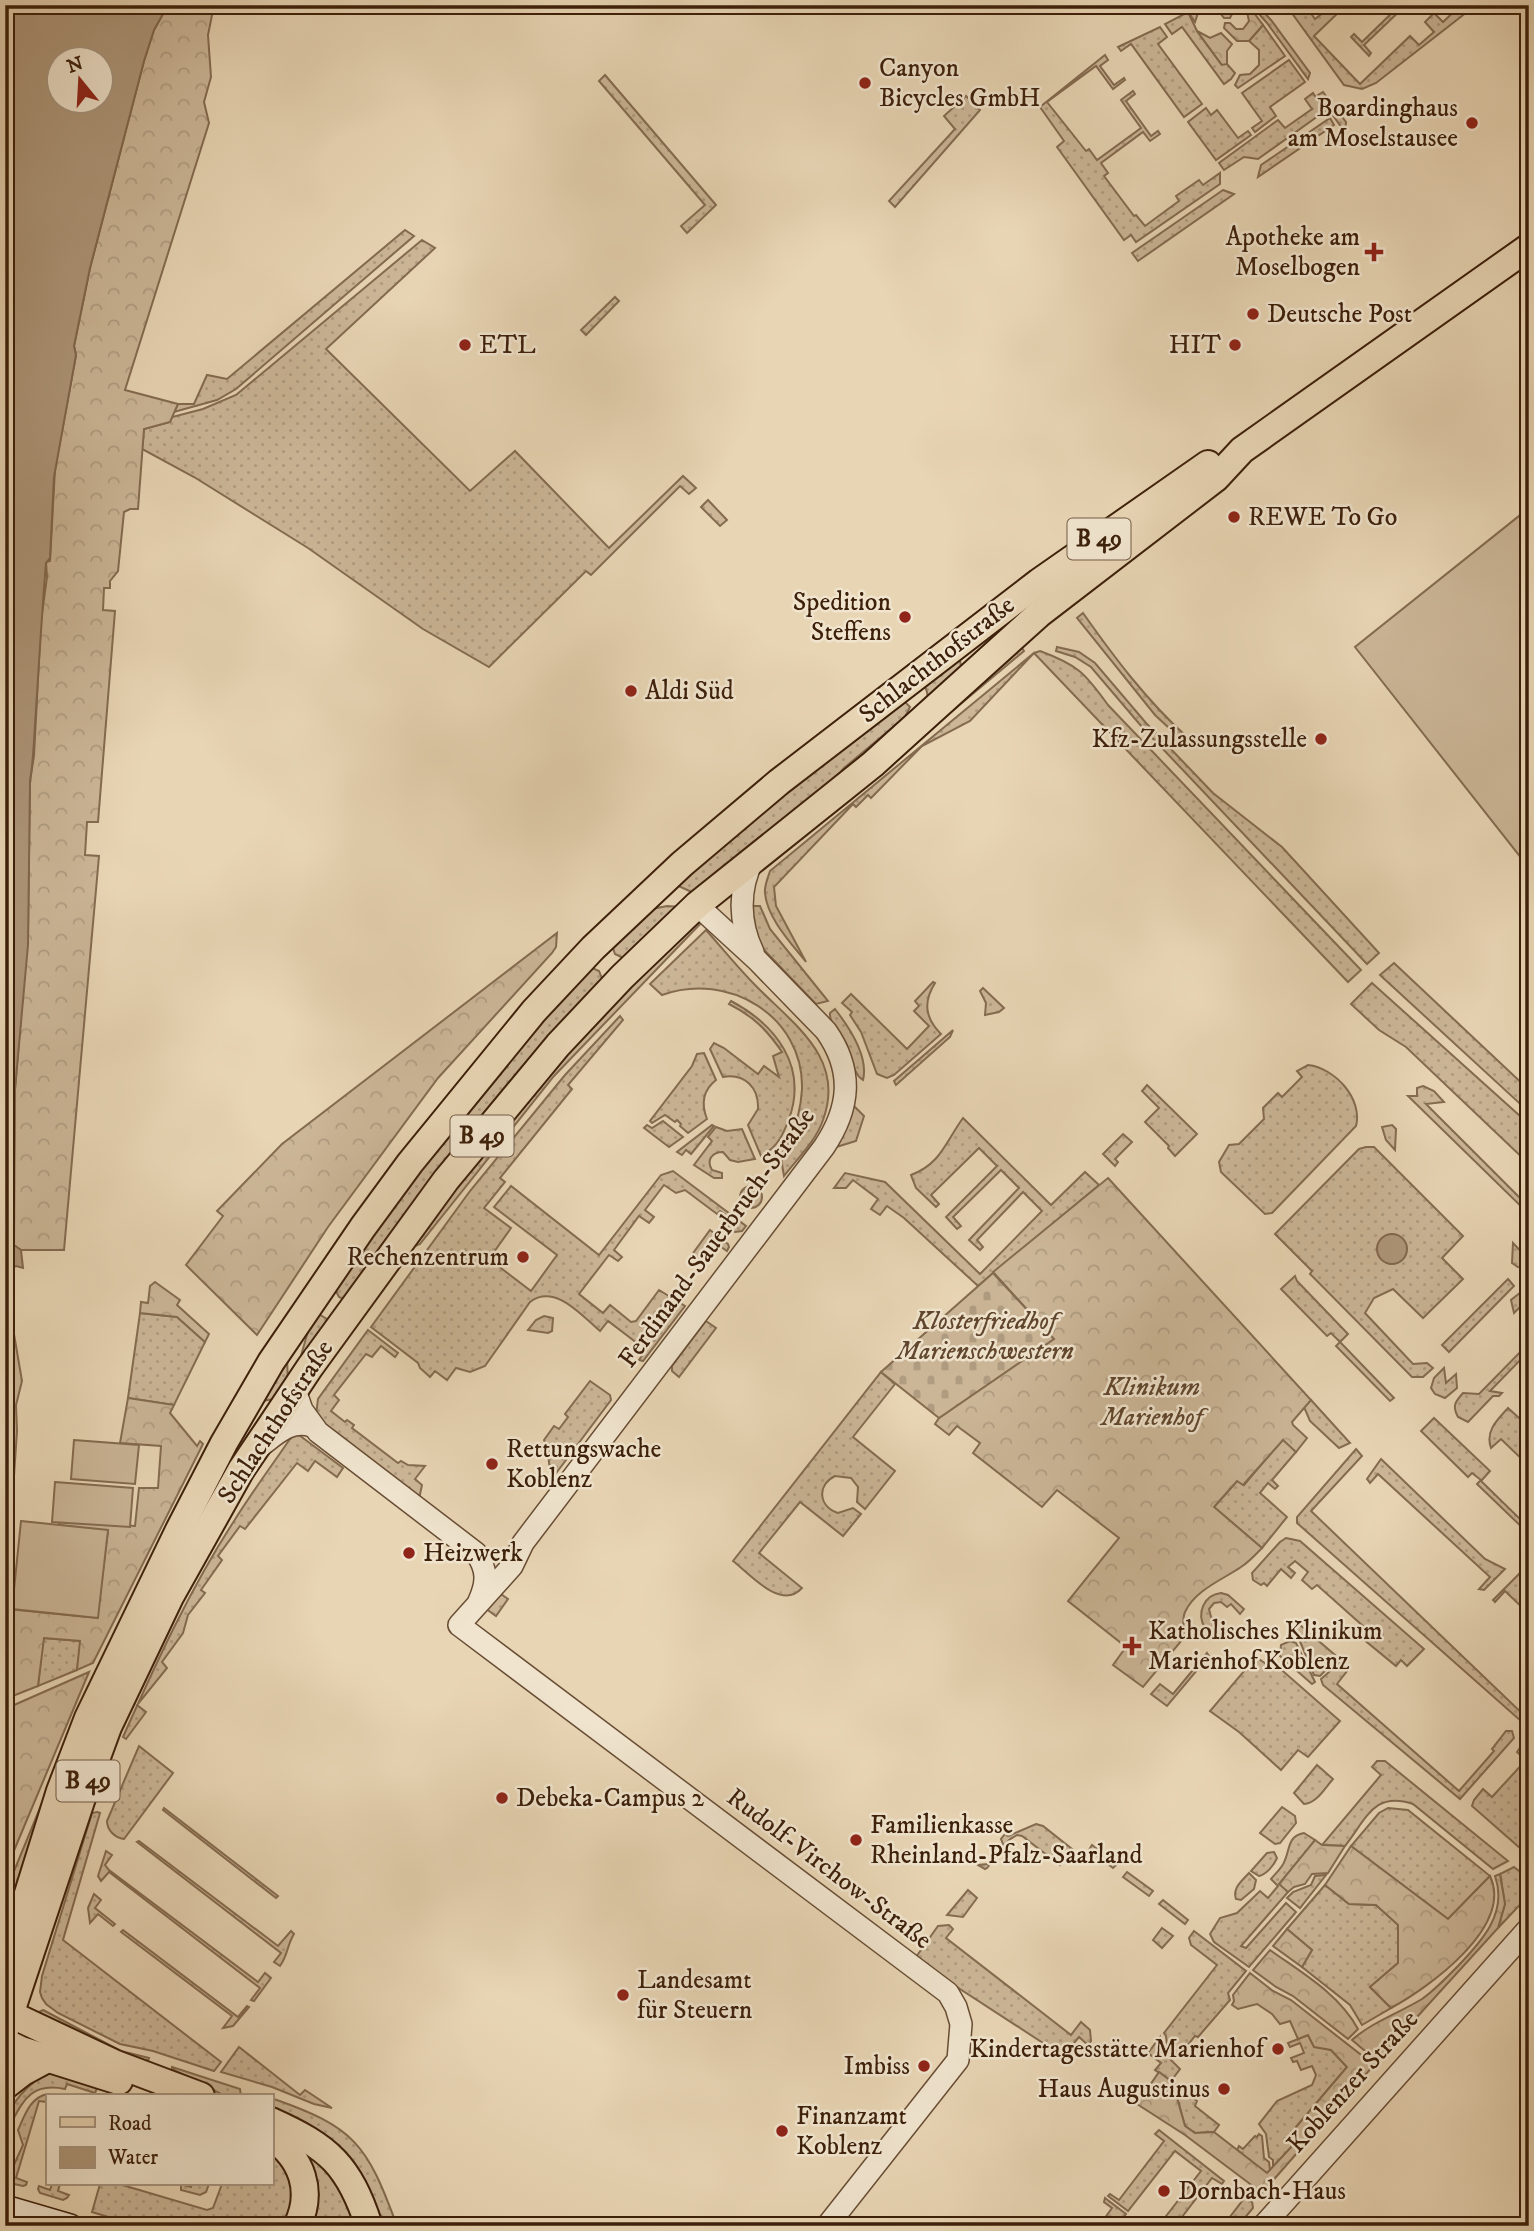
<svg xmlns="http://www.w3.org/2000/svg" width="1534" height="2231" font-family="'IM FELL DW Pica',serif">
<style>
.grass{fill:url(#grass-dots);stroke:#846b50;stroke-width:2}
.forest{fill:url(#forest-crowns);stroke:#846b50;stroke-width:2}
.cemetery{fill:url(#cemetery-stones);stroke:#846b50;stroke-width:2}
.garden{fill:#cbb697;stroke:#846b50;stroke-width:2}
.water{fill:#ae977a;stroke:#81674d;stroke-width:2;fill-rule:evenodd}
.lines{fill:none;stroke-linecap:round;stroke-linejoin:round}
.tertiary-casing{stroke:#684d34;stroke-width:24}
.secondary-casing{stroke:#3d200a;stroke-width:26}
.primary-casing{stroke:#3d200a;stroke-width:30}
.tertiary{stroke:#f0e4ce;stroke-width:21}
.secondary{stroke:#f0e4ce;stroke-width:23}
.primary{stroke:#e8d5b4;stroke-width:26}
.poi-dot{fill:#8f2418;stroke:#f0e4ce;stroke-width:2.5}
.labels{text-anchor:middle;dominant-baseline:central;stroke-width:5;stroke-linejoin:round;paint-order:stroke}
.shield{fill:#f0e4ce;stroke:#735b45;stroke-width:2}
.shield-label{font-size:24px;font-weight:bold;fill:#3d200a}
.poi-label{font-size:26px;fill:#3d200a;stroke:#f0e4ce;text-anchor:start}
.street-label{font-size:26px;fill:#3d200a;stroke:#f0e4ce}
.park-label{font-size:26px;font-style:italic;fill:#60462d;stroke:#f0e4ce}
</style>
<defs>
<pattern id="grass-dots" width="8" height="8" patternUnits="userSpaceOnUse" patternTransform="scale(1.75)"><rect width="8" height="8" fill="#cbb697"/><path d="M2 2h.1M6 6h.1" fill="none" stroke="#af9c81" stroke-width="1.8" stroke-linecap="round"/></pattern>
<pattern id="forest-crowns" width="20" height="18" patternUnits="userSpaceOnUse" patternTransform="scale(1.75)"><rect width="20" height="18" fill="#cbb697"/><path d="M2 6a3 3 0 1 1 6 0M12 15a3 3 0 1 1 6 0" fill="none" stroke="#af9c81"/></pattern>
<pattern id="cemetery-stones" width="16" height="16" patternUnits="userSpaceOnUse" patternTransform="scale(1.75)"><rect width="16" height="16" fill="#cbb697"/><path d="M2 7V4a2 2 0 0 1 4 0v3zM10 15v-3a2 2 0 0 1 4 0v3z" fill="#af9c81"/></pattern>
</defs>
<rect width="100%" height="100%" fill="#e8d5b4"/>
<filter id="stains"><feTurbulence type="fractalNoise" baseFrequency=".00286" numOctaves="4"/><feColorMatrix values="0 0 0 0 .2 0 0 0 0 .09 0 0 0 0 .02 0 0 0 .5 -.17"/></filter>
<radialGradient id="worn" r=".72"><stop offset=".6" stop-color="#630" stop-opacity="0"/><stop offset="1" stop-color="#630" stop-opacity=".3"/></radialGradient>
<g class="grass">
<path d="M1251 5H1257L1271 20 1310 73 1308 79 1267 23Z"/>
<path d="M1286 5H1305L1315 19 1333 5H1343L1345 9 1342 13 1340 11 1314 36 1360 84 1410 36 1419 45 1434 32 1425 22 1434 13 1443 22 1461 5H1476L1376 83 1362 89 1344 85Z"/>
<path d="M1400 5H1406L1364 45 1371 53 1369 56 1351 37 1354 34 1362 42Z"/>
<path d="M1188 12 1197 31 1221 64H1227L1235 73 1231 79 1224 84 1182 27 1172 34 1165 24Z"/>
<path d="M1263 25 1285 56 1238 88 1235 85 1240 75 1250 74 1259 65V50L1249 41Z"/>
<path d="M1160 27 1167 37 1158 44 1202 104 1184 117 1131 44 1121 51 1118 47Z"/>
<path d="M1105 55 1108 60 1100 66 1114 85 1124 78 1125 80 1113 89 1096 66 1047 102 1086 151 1089 149 1097 160 1141 128 1121 100 1133 91 1135 94 1126 101 1151 136 1158 131 1160 134 1150 141 1143 132 1101 163 1108 173 1104 176 1134 216 1136 215 1145 226 1179 201 1176 196 1199 180 1203 185 1220 173V184L1136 242 1131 235 1124 240 1057 147 1064 141 1040 107Z"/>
<path d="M1289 60 1305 82 1270 107 1276 116 1255 132 1252 128 1262 121 1242 93Z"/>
<path d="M605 75 716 205 687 233 681 226 705 205 599 81Z"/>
<path d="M1323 92 1346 122 1345 132 1318 95Z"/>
<path d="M1313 93 1325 111 1258 159 1244 157 1224 170 1219 163 1278 120 1285 128 1312 109 1305 99Z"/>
<path d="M966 96 980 110 895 207 889 201 955 129 944 116Z"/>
<path d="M1206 108 1211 115 1217 110 1238 138 1248 131 1251 135 1216 160 1188 122Z"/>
<path d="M1330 118 1334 125 1258 177 1261 165Z"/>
<path d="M1223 190 1234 194 1138 261 1132 253Z"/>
<path d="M405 230 414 236 236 389 217 400 174 412 178 404H194L207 375 227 379Z"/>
<path d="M422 240 435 248 326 349 470 491 515 451 609 548 683 476 696 488 689 494 680 486 591 575 586 571 489 667 423 629 308 548 194 477 142 449 144 429 170 422 172 417 203 409 236 395Z"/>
<path d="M615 297 619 301 586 335 581 330Z"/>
<path d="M708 500 727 520 720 526 701 507Z"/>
<path d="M1083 613C1114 657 1147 701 1187 737L1186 739 1183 741 1155 715 1077 618Z"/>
<path d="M1057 647 1079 652 1095 663 1146 723 1213 793 1282 847 1379 953 1367 964 1142 727 1091 667 1075 657 1056 651Z"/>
<path d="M1022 648 1024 651 939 722 1012 653Z"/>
<path d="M1040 651C1078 665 1085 673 1108 705L1361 970 1348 982 1034 653 970 721 922 746 871 798 868 795 856 807 853 804 774 887 776 906 806 962C791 943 767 918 765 893 764 886 768 878 770 871L1034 653Z"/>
<path d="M959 652 962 675 929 706 927 692 923 681Z"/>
<path d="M904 701 910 707 905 717 844 768 824 792 694 893 674 884 737 826Z"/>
<path d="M667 906 682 907 627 957 623 958 615 954 612 945 652 909Z"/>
<path d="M749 906H760L770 929 828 1001 816 1004 767 953 760 945Z"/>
<path d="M696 916 704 920 554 1076 420 1244 408 1249 307 1390 309 1401 305 1386 508 1116Z"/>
<path d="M706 930C723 949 738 968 756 986 793 1024 846 1058 823 1120 816 1141 797 1159 784 1176 783 1170 781 1162 782 1155 783 1150 787 1146 789 1141 796 1126 801 1106 802 1089 804 1016 728 971 662 995L650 984Z"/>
<path d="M1394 963 1529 1090V1112L1380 975Z"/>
<path d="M590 967 599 971 603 981 344 1299 339 1297 335 1289 476 1088Z"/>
<path d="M933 982 935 983C923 1002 925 1018 941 1034L894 1075 887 1078 877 1074 861 1032 850 1015 852 1012 842 1003 851 994 907 1049 929 1026 914 1011 919 1006 915 1001Z"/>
<path d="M1372 983 1529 1124V1164L1406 1047 1379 1030 1351 1004Z"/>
<path d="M983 988 1004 1008 999 1012 985 1015 986 1003 980 991Z"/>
<path d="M731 1001C776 1025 808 1066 789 1119 783 1135 777 1148 761 1156L748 1125 758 1109C759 1087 744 1073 723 1077L710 1049 714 1043 724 1048 758 1074 764 1066 779 1077 773 1056 782 1052C767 1030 753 1016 729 1004Z"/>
<path d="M835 1009C849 1027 869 1056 863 1080 852 1073 852 1055 846 1043 841 1033 829 1024 830 1013Z"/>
<path d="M620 1016 623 1020 568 1085 572 1089 500 1178 505 1182 484 1208 511 1228 489 1259 531 1291 557 1255 494 1207 511 1186 599 1255 661 1175 673 1171 746 1226 742 1231 735 1232 728 1227 733 1220 720 1211 717 1214 685 1190 676 1193 664 1185 645 1210 654 1217 649 1223 639 1216 614 1250 622 1257 618 1261 609 1255 579 1294 603 1313 610 1305 631 1322 636 1321 659 1290 685 1306 643 1361 639 1360 646 1350 608 1321 600 1331C582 1316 555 1283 530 1302L485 1366 470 1372 456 1368 447 1380 435 1371 430 1377 420 1368 418 1363 371 1327 470 1191 565 1075Z"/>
<path d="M953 1030 950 1037 896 1085 894 1081Z"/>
<path d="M704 1053 716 1080C702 1091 701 1104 707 1119L688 1133 680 1126 681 1124 677 1120 675 1122 665 1115 652 1123 650 1121 692 1066 697 1054Z"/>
<path d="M1308 1065C1335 1068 1363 1099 1356 1126L1272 1213 1265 1214 1221 1172 1219 1162 1229 1145 1239 1144 1264 1119 1263 1108 1278 1093 1282 1097 1302 1077 1297 1071Z"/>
<path d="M1147 1085 1197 1134 1175 1156 1168 1148 1169 1146 1145 1122 1159 1108 1142 1091Z"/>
<path d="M1423 1086 1434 1091 1444 1102 1426 1104 1529 1207V1214L1408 1096H1417V1088Z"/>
<path d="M854 1106 864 1116 856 1141 833 1148Z"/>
<path d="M963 1118 1051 1205 1085 1172 1099 1185 978 1286 904 1218 887 1206 880 1215 871 1209 878 1199 853 1180 846 1188H834L845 1173 885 1182 980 1274 1042 1211 1023 1192 977 1240 983 1247 980 1250 969 1240 1019 1188 1001 1170 953 1217 961 1226 957 1229 946 1217 997 1166 979 1148 931 1195 939 1204 936 1207 916 1188 911 1175C941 1164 946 1141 963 1118Z"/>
<path d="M663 1121 683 1137 669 1147 644 1128 647 1125 652 1128Z"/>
<path d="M712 1125 714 1126 691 1154 686 1150 682 1155 677 1152Z"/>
<path d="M1392 1125 1396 1129 1395 1150 1386 1140 1382 1127Z"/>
<path d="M716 1127 727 1131 742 1129 755 1159 738 1162 730 1160 723 1152C712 1152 706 1160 712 1170L722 1173V1178H714L694 1165 712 1141 708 1137Z"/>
<path d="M1123 1134 1132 1142 1115 1159 1118 1162 1115 1166 1103 1154Z"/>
<path d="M1366 1147H1374L1463 1236 1442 1258 1463 1279 1423 1318 1393 1289 1374 1298 1365 1313 1413 1364 1427 1363 1433 1368 1423 1377H1412L1310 1274 1312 1271 1275 1234 1359 1149Z"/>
<circle cx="751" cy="1197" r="11"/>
<path d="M710 1230 728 1244 729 1247 727 1251 711 1240 693 1264 688 1260Z"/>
<path d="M1513 1243 1527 1258 1526 1268 1518 1267 1512 1263Z"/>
<path d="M1295 1276 1297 1281 1348 1334 1340 1342 1394 1398 1390 1401 1336 1346 1340 1342 1331 1333 1327 1336 1281 1289Z"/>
<path d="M1508 1279 1514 1286 1449 1352 1442 1345Z"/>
<path d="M1521 1292 1529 1294 1527 1318 1524 1303 1514 1313 1511 1300Z"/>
<path d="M140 1313 177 1317 205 1342 174 1405 128 1398Z"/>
<path d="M317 1313 332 1322 299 1363 308 1331Z"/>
<path d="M544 1316 553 1318 552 1331 548 1333 528 1330 536 1320Z"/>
<path d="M706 1321 716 1328 679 1377 672 1371V1366Z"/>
<path d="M368 1330 398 1353 395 1357 381 1346 372 1357 366 1354 334 1395 339 1400 331 1411 345 1422 347 1420 354 1425 352 1428 398 1463 401 1461 408 1465 425 1466 415 1479 422 1485 419 1499 333 1434 316 1415 318 1399Z"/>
<path d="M1529 1343V1351L1490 1391 1502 1393 1499 1396H1493L1468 1422 1458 1417C1452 1406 1455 1402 1463 1393L1479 1394Z"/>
<path d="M287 1357 288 1383 279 1398 257 1402Z"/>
<path d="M1444 1368 1446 1383 1456 1374 1457 1388 1445 1398 1435 1394 1431 1388 1434 1378Z"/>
<path d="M881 1372 895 1384 853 1437 895 1471 865 1509 857 1502 858 1487 851 1478 835 1476C817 1485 818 1506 838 1513L853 1508 861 1514 843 1536 800 1502 759 1553 802 1588C781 1611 751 1575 733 1561Z"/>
<path d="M590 1381 610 1395 611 1400 554 1476C546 1467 551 1453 544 1440L554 1426 559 1429 568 1417 565 1414Z"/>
<path d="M1311 1400 1350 1443 1339 1448 1310 1421 1304 1407Z"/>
<path d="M1508 1408 1529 1427V1466L1501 1439 1491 1448C1485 1431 1497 1420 1508 1408Z"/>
<path d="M1434 1418 1490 1471 1481 1481 1524 1523 1529 1519V1534L1477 1484 1481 1480 1472 1473 1468 1477 1421 1431Z"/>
<path d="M299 1435 343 1468 337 1477 315 1461 308 1471 297 1463 245 1529 240 1526 218 1556 222 1560 201 1590 205 1593 188 1615 183 1633 162 1662 167 1668 137 1705 146 1712 126 1739 123 1737C156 1663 190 1589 234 1521 252 1492 273 1464 292 1436Z"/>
<path d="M1283 1439 1296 1452 1272 1480 1278 1486 1275 1489 1268 1483 1260 1493 1287 1517 1262 1548 1214 1507 1238 1480 1244 1485Z"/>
<path d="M1356 1449 1362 1456 1311 1511 1529 1720V1856L1472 1806 1474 1800 1483 1789 1492 1797 1526 1760 1517 1752 1527 1737 1521 1721 1297 1523V1517Z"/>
<path d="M1381 1459 1485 1559 1505 1569 1484 1590 1479 1589 1490 1577 1378 1474 1370 1483 1367 1479Z"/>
<path d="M1286 1538 1300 1541 1424 1649 1407 1666 1401 1660 1396 1666 1357 1634 1363 1626 1317 1585 1312 1589 1302 1580 1308 1572 1295 1561 1288 1567 1295 1573 1291 1578 1281 1569 1267 1586 1264 1583 1261 1585 1253 1580 1252 1573 1280 1542Z"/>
<path d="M1526 1567 1529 1570V1614L1505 1591 1495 1602 1493 1600Z"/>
<path d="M498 1592 508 1599 496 1616 485 1608Z"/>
<path d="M1221 1593 1228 1595 1244 1609 1240 1614 1231 1604 1227 1607 1221 1602 1214 1603 1209 1609 1211 1617 1215 1621 1213 1625 1224 1633 1218 1640C1213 1637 1208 1633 1205 1628 1196 1613 1204 1595 1221 1593Z"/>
<path d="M1300 1625 1335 1655 1333 1658 1336 1660 1320 1676 1314 1675 1294 1627Z"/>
<path d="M43 1638 81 1641 77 1670 38 1686Z"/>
<path d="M1290 1641 1296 1643 1315 1682 1312 1684 1280 1656 1281 1645Z"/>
<path d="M1207 1653 1209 1656 1167 1706 1151 1694 1160 1684 1173 1694Z"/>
<path d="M1256 1657 1269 1666 1276 1665 1340 1721 1308 1757 1298 1750 1281 1770 1239 1732 1210 1711Z"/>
<path d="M1339 1663 1347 1671 1337 1684 1459 1791 1494 1751 1492 1749 1506 1731H1512L1514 1738 1460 1799 1323 1685 1321 1679Z"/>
<path d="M139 1746 173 1773 124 1839C115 1838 107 1830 107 1821Z"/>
<path d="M63 1752 5 1936V1893Z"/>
<path d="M1377 1761H1385L1508 1861 1493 1869 1413 1804C1374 1791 1367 1818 1345 1846L1322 1845 1381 1775 1372 1767Z"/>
<path d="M1317 1765 1333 1779C1325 1788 1316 1804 1304 1804L1294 1793Z"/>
<path d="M1282 1807 1295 1816 1296 1823 1280 1843 1275 1844 1260 1833Z"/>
<path d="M164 1808 278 1896 276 1898 163 1810Z"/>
<path d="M1388 1808 1408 1810 1490 1876 1448 1919 1351 1846 1379 1813Z"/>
<path d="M97 1812 100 1813 63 1940 221 2062 214 2071 153 2051 120 2044 58 2013 46 2004 42 1998 40 1992 42 1976 92 1813Z"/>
<path d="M1036 1824 1043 1826 1072 1849 1060 1865 1022 1836 1017 1835 1009 1840 987 1868 985 1869 978 1865 988 1864 1003 1844 1001 1839 1005 1834 1008 1836Z"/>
<path d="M1304 1833 1315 1840 1280 1884 1288 1892 1241 1946 1246 1948 1286 1903 1296 1912 1249 1967 1214 1942 1210 1934 1220 1918 1237 1913 1260 1891 1268 1898 1278 1886 1271 1879C1276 1873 1283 1867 1285 1860 1290 1848 1288 1836 1304 1833Z"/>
<path d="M139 1841 278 1946 291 1931 294 1934C287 1945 288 1955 280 1966L274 1962 281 1953 137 1842Z"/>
<path d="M1092 1845 1117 1864 1113 1868 1089 1850Z"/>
<path d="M106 1851 112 1855 105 1865 109 1870 258 1982 265 1973 271 1978 254 2001 251 2000 260 1988 109 1872 101 1881 98 1876Z"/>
<path d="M1274 1852 1277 1858C1274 1865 1267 1874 1259 1876L1251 1871 1267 1853Z"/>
<path d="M1514 1867 1529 1879 1524 1886 1529 1890V1895L1498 1928 1505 1904 1500 1874Z"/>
<path d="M1127 1872 1153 1891 1149 1896 1123 1877Z"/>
<path d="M1249 1873 1256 1880 1254 1889 1241 1900 1236 1899C1232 1888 1242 1881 1249 1873Z"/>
<path d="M1326 1875 1300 1908 1287 1898 1293 1892 1311 1885 1315 1876Z"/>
<path d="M1325 1885 1349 1904 1376 1905 1399 1925 1398 1963 1370 1987 1391 2008 1362 2025 1350 2005 1302 1967 1312 1950 1287 1929Z"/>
<path d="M968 1890 977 1898 963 1917 947 1915Z"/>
<path d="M94 1894 101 1900 95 1908 115 1924 113 1926 98 1914 90 1923 88 1908Z"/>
<path d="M1163 1900 1188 1920 1185 1924 1159 1904Z"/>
<path d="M949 1925 953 1929 946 1938 1071 2035 1081 2022 1090 2030 1091 2041 1088 2045 1079 2037 1063 2056 940 1976 916 1957 938 1926Z"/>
<path d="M1162 1928 1173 1936 1162 1948 1153 1940Z"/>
<path d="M123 1930 238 2017 247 2006 249 2007 233 2026 223 2028 232 2016 121 1932Z"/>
<path d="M1194 1931 1246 1971 1228 1993 1230 2000 1198 2037 1195 2036 1179 2056 1167 2045 1166 2036 1164 2033 1217 1965 1191 1945 1189 1938Z"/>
<path d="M43 2010 121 2051 149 2058 148 2061 129 2056 47 2018 39 2012Z"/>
<path d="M1308 2035 1314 2046 1331 2050 1347 2067 1296 2127 1297 2141 1273 2167V2160L1269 2157 1266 2134 1259 2124 1277 2101 1312 2085 1316 2075 1312 2066 1301 2070 1297 2061 1293 2062 1291 2058 1304 2053 1300 2043 1290 2047 1288 2043Z"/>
<path d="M1160 2037 1162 2051 1180 2069 1171 2081 1155 2070 1161 2063 1148 2053Z"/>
<path d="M239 2047 300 2095 305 2090 332 2108 314 2104 272 2087 221 2072Z"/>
<path d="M172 2067 240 2089 241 2096 229 2094 225 2096 172 2069Z"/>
<path d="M38 2069 98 2086 95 2093 67 2084 65 2089C27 2081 22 2105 5 2134 5 2112 17 2096 33 2083L29 2074Z"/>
<path d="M1183 2090 1197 2101 1195 2106 1219 2125 1214 2132 1195 2133 1185 2126 1177 2097Z"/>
<path d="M48 2094 50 2096H47V2102L39 2101 16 2178 27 2182 26 2185 23 2186 5 2182V2176L8 2178 23 2145 18 2130C25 2115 30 2097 48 2094Z"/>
<path d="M271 2098C355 2127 367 2144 397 2226H378L371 2204 271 2116Z"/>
<path d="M1159 2130 1224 2181 1222 2184 1212 2178 1175 2226H1170L1163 2220 1201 2171 1175 2151 1128 2211 1108 2196 1110 2194 1119 2200 1164 2141 1155 2134Z"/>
<path d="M1259 2134 1262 2136 1264 2158 1269 2162 1270 2170 1267 2174 1237 2150 1239 2146 1243 2149 1255 2136 1257 2137Z"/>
<path d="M285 2136 324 2160 362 2226H305Z"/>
<path d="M271 2144 297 2181 288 2226H138L92 2212 100 2184H119L207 2210 213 2208 222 2184H271Z"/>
<path d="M52 2184H60L58 2191 69 2195 67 2198 63 2200 40 2193 38 2189 39 2186 50 2190Z"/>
<path d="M181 2184 191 2187 192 2184H209L206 2192 200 2195 181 2190Z"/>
<path d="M1246 2196 1252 2201 1253 2208 1238 2226H1223Z"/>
<path d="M1105 2198 1126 2214 1117 2226H1099L1112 2208 1104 2202Z"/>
</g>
<g class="forest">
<path d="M168 5H214L208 35 211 77 204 102 209 123 125 390 178 404 170 422 144 429 138 509H130L124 512 118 571 110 581V588H104L103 610 115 611 98 822H87L85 855 99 856 64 1250H21L14 1246 13 1239 15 1089 28 932 30 781 34 756 41 621 47 577 46 562 50 561 55 469 76 355 74 346 90 268 144 61 154 30Z"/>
<path d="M1209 5H1225L1234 8 1235 5 1242 6 1252 14 1254 13 1263 25 1249 41H1237L1224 28 1225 23H1230L1236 29H1243L1249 21 1247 12 1238 9 1233 12 1230 18H1224L1217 9 1207 8 1198 13 1195 22 1189 13Z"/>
<path d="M1197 31 1210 38 1221 33 1232 44 1227 51V64L1222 65Z"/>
<path d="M557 933 556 947 552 953 438 1078 328 1227 257 1335 186 1265 223 1216 217 1211 282 1144Z"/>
<path d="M1108 1178 1311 1400 1292 1422 1293 1425 1307 1438 1296 1452 1283 1440 1243 1485 1237 1481 1214 1507 1262 1548C1255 1555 1249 1562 1241 1567 1222 1580 1195 1590 1185 1612 1181 1621 1186 1631 1182 1640L1143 1687 1113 1665 1126 1647 1068 1601 1119 1538 1057 1490 1042 1507 973 1453 980 1443 957 1426 949 1435 935 1424 939 1418 1053 1338 993 1272Z"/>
<path d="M155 1282 180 1300 177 1305 209 1334 205 1342 177 1317 140 1313 141 1302 148 1303 150 1286Z"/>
<path d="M8 1333 14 1334 22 1381 16 1405 17 1431 14 1476 5 1547V1394L12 1344 7 1340Z"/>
<path d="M128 1398 174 1405 170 1413 197 1446 200 1441 203 1444 93 1663 77 1670 80 1641 44 1638 38 1686 5 1699V1634L8 1609 97 1618 108 1531 59 1525V1522L135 1526 139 1488H158L161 1446 120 1443Z"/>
<path d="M89 1672 5 1872V1709Z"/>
<path d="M1315 1840 1322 1845 1345 1846 1328 1873 1312 1874 1305 1884 1294 1887 1288 1892 1279 1884Z"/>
<path d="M1351 1846 1448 1919 1490 1876C1514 1927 1428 1988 1391 2008L1370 1987 1398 1963V1925L1376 1905 1349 1904 1325 1885Z"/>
<path d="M1500 1874 1505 1904 1498 1928 1377 2061 1352 2040C1372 2022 1399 2013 1422 1999 1435 1990 1447 1977 1458 1966 1482 1941 1508 1913 1495 1876Z"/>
<path d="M1287 1929 1312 1950 1302 1967 1273 1946Z"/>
<path d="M1270 1950C1302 1973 1338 1993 1358 2029L1348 2039 1293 1996 1276 1987 1253 1970Z"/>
<path d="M1250 1973 1273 1991 1291 2000 1374 2065 1262 2193 1185 2135 1137 2104 1159 2072 1183 2090 1177 2098 1185 2126 1195 2133 1214 2132 1267 2173 1297 2141 1296 2127 1347 2067 1331 2050 1314 2047 1308 2035 1298 2039 1290 2021 1280 2024 1272 2014 1257 2004 1238 2009 1232 2005 1234 2001 1233 1995Z"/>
</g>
<path class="cemetery" d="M993 1273 1054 1339 939 1418 881 1372Z"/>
<g class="garden">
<path d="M1529 508V868L1355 647Z"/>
<path d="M74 1440 139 1445 135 1484 71 1479Z"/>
<path d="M55 1482 133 1488 130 1527 52 1522Z"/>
<path d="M21 1521 108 1530 98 1618 12 1609Z"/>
</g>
<g class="water">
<path d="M5 5H168L154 30 144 61 90 268 74 346 76 355 54 477 50 558 46 563C42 611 39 661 36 710 34 734 34 757 30 781L28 945 15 1089 14 1245 21 1250 23 1268 16 1266 5 1271ZM60 60H102V102H60Z"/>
<circle cx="1392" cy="1249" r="15"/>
</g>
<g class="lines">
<g class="tertiary-casing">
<g id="tertiary">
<path d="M697 905 757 960 826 1031C854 1071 850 1108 824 1147L523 1543 512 1566 459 1625 948 1993 956 2007 961 2024 958 2060 827 2226"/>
<path d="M753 952C739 923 738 889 753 860"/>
<path d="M295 1390 302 1410 318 1432 476 1553C488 1570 487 1583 479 1601"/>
<path d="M262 1445C277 1433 292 1419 312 1426"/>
<path d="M1263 2226 1529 1928"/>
</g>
</g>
<g class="secondary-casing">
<path id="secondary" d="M5 2207 70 2226"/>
</g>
<g class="primary-casing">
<g id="primary">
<path d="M5 1967 60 1791 88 1718 179 1530 224 1443 271 1362 363 1227 410 1163 534 1011 593 948 682 864 779 782 1039 582 1208 464"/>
<path d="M5 2015 10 2014 116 2064 201 2096"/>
<path d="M5 2030 83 1795 108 1727 170 1597 241 1470 268 1430 310 1367 446 1180 558 1045 622 977 697 905 873 764 1039 614 1216 478 1242 450 1529 247"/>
<path d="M5 2042 21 2050 119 2081"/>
<path d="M5 2086 23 2072 49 2058"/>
<path d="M271 2121C329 2147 349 2165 369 2226"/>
<path d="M271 2137C302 2158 314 2191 297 2226"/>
</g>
</g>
<use href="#tertiary" class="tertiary"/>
<use href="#secondary" class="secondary"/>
<use href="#primary" class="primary"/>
</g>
<g class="poi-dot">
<circle cx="865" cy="83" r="7"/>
<circle cx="1472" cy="123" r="7"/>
<path d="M1370.5 241.5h7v7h7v7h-7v7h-7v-7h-7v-7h7z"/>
<circle cx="1253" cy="314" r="7"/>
<circle cx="465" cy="345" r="7"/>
<circle cx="1235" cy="345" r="7"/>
<circle cx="1234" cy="517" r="7"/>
<circle cx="905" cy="617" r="7"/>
<circle cx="631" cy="691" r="7"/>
<circle cx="1321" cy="739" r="7"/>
<circle cx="523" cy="1257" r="7"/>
<circle cx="492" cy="1464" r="7"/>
<circle cx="409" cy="1553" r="7"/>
<path d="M1128.5 1635.5h7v7h7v7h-7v7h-7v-7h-7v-7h7z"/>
<circle cx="502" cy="1798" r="7"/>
<circle cx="856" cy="1840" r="7"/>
<circle cx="623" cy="1995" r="7"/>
<circle cx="1278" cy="2049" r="7"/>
<circle cx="924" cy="2066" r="7"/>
<circle cx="1224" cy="2089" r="7"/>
<circle cx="782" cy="2131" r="7"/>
<circle cx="1164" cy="2191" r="7"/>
</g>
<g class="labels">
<g class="shield">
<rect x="1067.5" y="518.5" width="63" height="41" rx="5"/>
<rect x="450.5" y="1115.5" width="63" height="41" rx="5"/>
<rect x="56.5" y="1760.5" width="63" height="41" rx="5"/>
</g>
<g class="shield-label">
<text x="1099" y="539">B 49</text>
<text x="482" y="1136">B 49</text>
<text x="88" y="1781">B 49</text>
</g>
<g class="poi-label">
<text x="879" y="68">Canyon<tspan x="879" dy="30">Bicycles GmbH</tspan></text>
<text x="1458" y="108" text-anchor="end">Boardinghaus<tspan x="1458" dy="30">am Moselstausee</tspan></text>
<text x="1360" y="237" text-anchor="end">Apotheke am<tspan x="1360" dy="30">Moselbogen</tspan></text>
<text x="1267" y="314">Deutsche Post</text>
<text x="479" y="345">ETL</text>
<text x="1221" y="345" text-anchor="end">HIT</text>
<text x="1248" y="517">REWE To Go</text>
<text x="891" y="602" text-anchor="end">Spedition<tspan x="891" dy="30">Steffens</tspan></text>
<text x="645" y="691">Aldi Süd</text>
<text x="1307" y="739" text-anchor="end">Kfz-Zulassungsstelle</text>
<text x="509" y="1257" text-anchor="end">Rechenzentrum</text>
<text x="506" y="1449">Rettungswache<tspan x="506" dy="30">Koblenz</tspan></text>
<text x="423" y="1553">Heizwerk</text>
<text x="1148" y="1631">Katholisches Klinikum<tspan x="1148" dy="30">Marienhof Koblenz</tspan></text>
<text x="516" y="1798">Debeka-Campus 2</text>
<text x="870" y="1825">Familienkasse<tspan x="870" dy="30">Rheinland-Pfalz-Saarland</tspan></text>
<text x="637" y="1980">Landesamt<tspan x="637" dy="30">für Steuern</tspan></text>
<text x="1264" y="2049" text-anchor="end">Kindertagesstätte Marienhof</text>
<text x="910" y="2066" text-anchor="end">Imbiss</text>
<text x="1210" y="2089" text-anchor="end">Haus Augustinus</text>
<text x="796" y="2116">Finanzamt<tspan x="796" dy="30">Koblenz</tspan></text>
<text x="1178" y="2191">Dornbach-Haus</text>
</g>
<g class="street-label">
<text transform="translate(937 660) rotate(-38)">Schlachthofstraße</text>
<text transform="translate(717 1238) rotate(-54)">Ferdinand-Sauerbruch-Straße</text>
<text transform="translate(276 1422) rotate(-57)">Schlachthofstraße</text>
<text transform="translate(829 1869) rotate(37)">Rudolf-Virchow-Straße</text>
<text transform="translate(1353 2082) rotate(-48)">Koblenzer Straße</text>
</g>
<g class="park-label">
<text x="985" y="1321">Klosterfriedhof<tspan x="985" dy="30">Marienschwestern</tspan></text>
<text x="1152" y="1387">Klinikum<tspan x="1152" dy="30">Marienhof</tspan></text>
</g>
</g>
<rect width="1534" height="2231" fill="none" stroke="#e8d5b4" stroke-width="28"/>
<rect x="7" y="7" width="1520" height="2217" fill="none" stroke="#3d200a" stroke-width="3.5"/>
<rect x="14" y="14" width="1506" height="2203" fill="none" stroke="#3d200a" stroke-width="2"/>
<rect x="46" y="2094" width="228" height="91" fill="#f0e4ce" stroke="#a89680" stroke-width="2"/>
<rect x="60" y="2117" width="35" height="10" fill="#e8d5b4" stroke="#a89680" stroke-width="2"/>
<text x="108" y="2130" font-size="21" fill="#3d200a">Road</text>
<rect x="60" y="2147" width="35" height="21" fill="#ae977a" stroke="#a89680" stroke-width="2"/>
<text x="108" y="2164" font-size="21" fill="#3d200a">Water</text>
<g transform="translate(80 80) rotate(342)"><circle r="33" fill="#f0e4ce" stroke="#a89680" stroke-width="2"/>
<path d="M0-5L12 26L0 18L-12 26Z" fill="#8f2418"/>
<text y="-10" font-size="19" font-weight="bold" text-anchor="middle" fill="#3d200a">N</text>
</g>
<rect width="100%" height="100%" filter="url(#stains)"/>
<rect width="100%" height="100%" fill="url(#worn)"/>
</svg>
